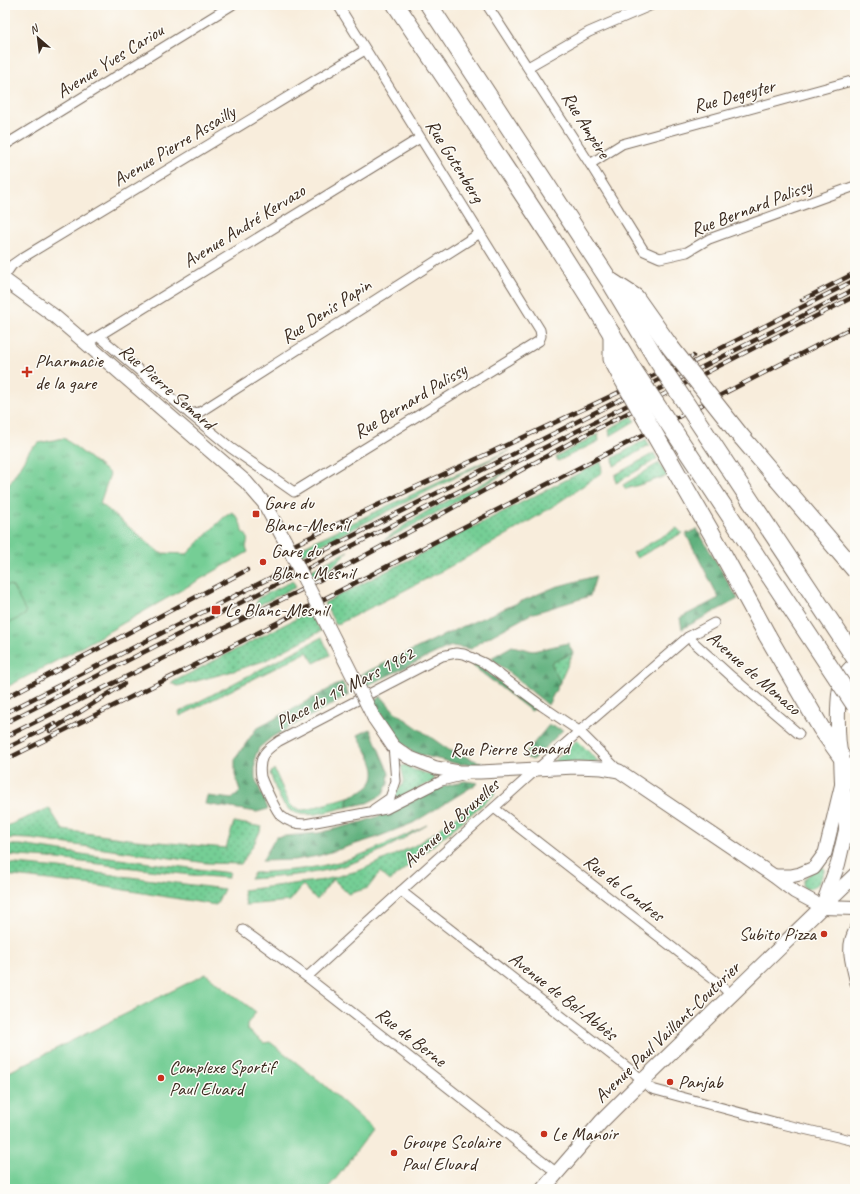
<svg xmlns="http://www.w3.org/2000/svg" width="860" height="1194" font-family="Caveat,sans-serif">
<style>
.grass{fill:url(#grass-dots);stroke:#587c5a}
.forest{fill:url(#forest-firs);stroke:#4e6e4e}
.park{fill:url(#park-tufts);stroke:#587c5a}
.garden{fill:#75ce95;stroke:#587c5a}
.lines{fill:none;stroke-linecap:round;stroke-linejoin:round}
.minor-casing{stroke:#7d6e60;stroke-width:11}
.secondary-casing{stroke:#7d6e60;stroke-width:15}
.primary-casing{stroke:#7d6e60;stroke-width:16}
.motorway-casing{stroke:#7d6e60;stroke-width:19}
.minor{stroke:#fff;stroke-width:9}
.secondary{stroke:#fff;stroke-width:13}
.primary{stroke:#fff;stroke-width:14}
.motorway{stroke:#fff;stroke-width:17}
.rail-casing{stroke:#3b2a1e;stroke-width:4.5}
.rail{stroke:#fdfcf7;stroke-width:3;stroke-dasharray:9;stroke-linecap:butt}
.secondary-bridge-casing{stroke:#7d6e60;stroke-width:15;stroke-linecap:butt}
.motorway-bridge-casing{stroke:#7d6e60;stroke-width:19;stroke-linecap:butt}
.secondary-bridge{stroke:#fff;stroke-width:13}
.motorway-bridge{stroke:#fff;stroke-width:17}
.poi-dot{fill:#c8321e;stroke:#fdfcf7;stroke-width:1.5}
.labels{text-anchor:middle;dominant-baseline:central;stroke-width:3;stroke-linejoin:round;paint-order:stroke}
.street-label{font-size:19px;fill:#3b2a1e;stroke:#fdfcf7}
.poi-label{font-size:19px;fill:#3b2a1e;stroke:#fdfcf7;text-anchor:start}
</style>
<defs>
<pattern id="grass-dots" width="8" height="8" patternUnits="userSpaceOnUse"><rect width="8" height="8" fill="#75ce95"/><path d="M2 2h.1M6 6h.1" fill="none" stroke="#61a779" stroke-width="1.8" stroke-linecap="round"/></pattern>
<pattern id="forest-firs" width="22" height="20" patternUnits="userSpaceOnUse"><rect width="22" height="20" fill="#60b17e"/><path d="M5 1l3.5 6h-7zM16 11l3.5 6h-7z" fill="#509067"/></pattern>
<pattern id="park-tufts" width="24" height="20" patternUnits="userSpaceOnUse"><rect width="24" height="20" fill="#75ce95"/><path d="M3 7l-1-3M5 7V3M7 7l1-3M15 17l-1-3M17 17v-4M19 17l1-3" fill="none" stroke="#61a779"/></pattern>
</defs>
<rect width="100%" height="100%" fill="#fdfcf7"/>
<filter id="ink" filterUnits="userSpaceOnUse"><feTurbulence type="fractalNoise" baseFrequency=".025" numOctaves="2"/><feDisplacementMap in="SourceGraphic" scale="8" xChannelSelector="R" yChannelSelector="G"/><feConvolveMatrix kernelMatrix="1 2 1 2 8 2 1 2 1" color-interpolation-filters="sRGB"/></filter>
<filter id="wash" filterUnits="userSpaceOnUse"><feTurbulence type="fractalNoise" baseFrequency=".012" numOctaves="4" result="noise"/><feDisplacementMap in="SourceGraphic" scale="16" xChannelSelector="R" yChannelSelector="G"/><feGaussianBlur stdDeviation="0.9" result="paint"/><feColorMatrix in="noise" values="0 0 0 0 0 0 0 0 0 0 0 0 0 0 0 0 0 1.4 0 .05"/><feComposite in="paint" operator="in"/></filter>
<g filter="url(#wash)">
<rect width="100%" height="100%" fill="#f8eddc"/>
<g class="grass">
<path d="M632 416 635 421 610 436 609 429Z"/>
<path d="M598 434 599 441 558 461 556 457Z"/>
<path d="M646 439 649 445 614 466 613 458Z"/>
<path d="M510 450 299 556 296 550 400 500Z"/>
<path d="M654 453 657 459 616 483 615 475Z"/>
<path d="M601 462 602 472C519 534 427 579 336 625L324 603Z"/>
<path d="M659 463 667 476 626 489 623 485Z"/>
<path d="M517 466 449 506 380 543 409 522 429 510Z"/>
<path d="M677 528 682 533 637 558 633 553Z"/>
<path d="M348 551 331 568 309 580 306 573Z"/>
<path d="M293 581 296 587 255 607 258 598Z"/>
<path d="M309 612 321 631 266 660 237 670 178 686 171 683Z"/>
<path d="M322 637 330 655 314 663 307 652 180 716 179 712Z"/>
<path d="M573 653 560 682 551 663Z"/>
<path d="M577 740 599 762 552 763Z"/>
<path d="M406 765 412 769 434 776V781L387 803 402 785 404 779 401 766Z"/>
<path d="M274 769 289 803 294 808 302 810 309 809 348 797 347 807C323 812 292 826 279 796 275 789 273 781 270 773Z"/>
<path d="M497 785 494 795 390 881 380 872 368 888 348 894 333 879 317 900 303 885 290 901 246 905 243 890 324 880 361 870 414 846 440 829Z"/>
<path d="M49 808 63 830 136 840 226 848 234 822 262 827 255 842 241 864 207 863 31 839 5 838V827Z"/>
<path d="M427 825C398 842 366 861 332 869 305 875 277 877 250 879L254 873C279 871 305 870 330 864 364 857 396 839 427 825Z"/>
<path d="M5 845H21L95 856 230 873 228 878 191 875 49 858 5 855Z"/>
<path d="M5 863 59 868 224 889 216 905 100 886 5 875Z"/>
<path d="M822 866 825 869C819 881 820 888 805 889L803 886C802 876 814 872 822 866Z"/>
</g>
<g class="forest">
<path d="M697 529 738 599 682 629 680 618 719 598 686 534Z"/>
<path d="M596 576 590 596 531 614 480 642 471 649 452 646 442 650 366 686 358 676 459 628 555 587Z"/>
<path d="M568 643 573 653 551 663 560 682 548 705 491 658 512 646 533 651Z"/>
<path d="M474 662 535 709 531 711 473 666Z"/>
<path d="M342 682 349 695 272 737 259 748 255 757V778L268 809 257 812 205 804 207 796 232 799 240 791 235 775V759L256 729Z"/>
<path d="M381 696 395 712 449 750 484 764H458L413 753 395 736 373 701Z"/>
<path d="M549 725 563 730 533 760 523 756Z"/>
<path d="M370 729 389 773 388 784 382 795 367 803 347 807 348 797C390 783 372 763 358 735Z"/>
<path d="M465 781 478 783 413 823 375 838 318 856 294 860 262 861 276 837 319 833 362 822 388 813 442 787Z"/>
</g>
<path class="park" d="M64 438 110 474 100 503 160 553 187 554 223 518 232 512C238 517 242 524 242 532 249 535 248 540 246 547L248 552 71 653 5 688V491L30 450 39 443Z"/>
<g class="garden">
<path d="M9 585 13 587 26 612 25 615 5 625V587Z"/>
<path d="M206 974 256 1012 247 1024V1030L264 1043 270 1042 321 1082 373 1129 338 1176 327 1189H5V1074Z"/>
</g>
</g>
<g filter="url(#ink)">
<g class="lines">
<g class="minor-casing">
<g id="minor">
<path d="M487 5 590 164 644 251 660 258 687 252 709 239 855 186"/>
<path d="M528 67 589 32 652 5"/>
<path d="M5 145 232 5"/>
<path d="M590 164 622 144 855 80"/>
<path d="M5 275 12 265 22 258 365 50"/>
<path d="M99 336 190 414 231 448 294 492 539 341 541 336 540 330 338 5"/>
<path d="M87 343 420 138"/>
<path d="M190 414 200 412 480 233"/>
<path d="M688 637 732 677 799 734"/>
<path d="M466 775 441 781 386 809 305 824C296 824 288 822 281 816 276 811 264 785 261 777 260 771 260 762 263 756 266 749 274 745 279 741L442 656 456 653 464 654 484 663 542 706 579 731 619 771"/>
<path d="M494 808 722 986 731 995"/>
<path d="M374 809 390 798 396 781 393 746"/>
<path d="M401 891 632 1071 652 1089 778 1123 855 1141"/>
<path d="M855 928C843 946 851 964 855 983"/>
<path d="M243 930 307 977 557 1173"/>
<path d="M307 977 401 891 584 727 688 637 714 623"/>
</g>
</g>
<g class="secondary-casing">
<g id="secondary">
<path d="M5 280 53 315 73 332 246 482 264 503 285 541"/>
<path d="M374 718 393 746 408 757 436 768 459 772H480L575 767 602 768 619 771 774 876 795 892 823 907"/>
<path d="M774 876H791L800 874 814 868 825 853 842 783"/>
</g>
</g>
<g class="primary-casing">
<g id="primary">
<path d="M855 664C850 668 846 673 843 678 836 692 837 740 841 756 844 765 851 775 855 784"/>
<path d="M824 902 838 864 846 830V804L842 783 841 756"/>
<path d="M823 907 855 908"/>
<path d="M543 1189 601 1122 631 1092 855 875"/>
</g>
</g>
<g class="motorway-casing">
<g id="motorway">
<path d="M396 5C477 126 560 246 634 371"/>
<path d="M429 5 609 280 655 357"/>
<path d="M612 282 635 297 671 348"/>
<path d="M612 334V359L621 376"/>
<path d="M767 635 821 728 841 756"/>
</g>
</g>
<use href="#minor" class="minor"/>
<use href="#secondary" class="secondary"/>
<use href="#primary" class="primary"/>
<use href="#motorway" class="motorway"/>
<g class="rail-casing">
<g id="rail">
<path d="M802 300 855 273"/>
<path d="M284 550C419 483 558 424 693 356"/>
<path d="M5 698 247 570"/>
<path d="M5 713 855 280"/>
<path d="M5 723 855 289"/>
<path d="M50 731 124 684"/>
<path d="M5 737 299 591 418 527 583 436 855 296"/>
<path d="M5 749 55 724"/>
<path d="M5 760 205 660 855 326"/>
</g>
</g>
<use href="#rail" class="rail"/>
<g class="secondary-bridge-casing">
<path id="secondary-bridge" d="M285 541 374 718"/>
</g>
<g class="motorway-bridge-casing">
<g id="motorway-bridge">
<path d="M671 348 739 434 855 570"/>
<path d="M655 357 855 658"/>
<path d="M634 371 855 705"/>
<path d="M621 376 712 534 767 635"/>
</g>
</g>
<use href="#secondary-bridge" class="secondary-bridge"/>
<use href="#motorway-bridge" class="motorway-bridge"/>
</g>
</g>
<g class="poi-dot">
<path d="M25 366h4v4h4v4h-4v4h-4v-4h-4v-4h4z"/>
<rect x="252" y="510" width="8" height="8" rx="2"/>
<circle cx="263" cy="562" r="4"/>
<rect x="211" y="605" width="10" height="10" rx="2"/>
<circle cx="824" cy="934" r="4"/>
<circle cx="161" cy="1078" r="4"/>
<circle cx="670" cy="1082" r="4"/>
<circle cx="544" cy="1134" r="4"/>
<circle cx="394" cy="1153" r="4"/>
</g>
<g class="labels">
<g class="street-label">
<text transform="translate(110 61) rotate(-32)">Avenue Yves Cariou</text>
<text transform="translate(734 96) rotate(-15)">Rue Degeyter</text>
<text transform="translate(586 125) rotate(58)">Rue Ampère</text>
<text transform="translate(174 146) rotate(-31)">Avenue Pierre Assailly</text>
<text transform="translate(455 161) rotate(58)">Rue Gutenberg</text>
<text transform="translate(751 208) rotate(-21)">Rue Bernard Palissy</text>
<text transform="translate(244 226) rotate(-32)">Avenue André Kervazo</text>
<text transform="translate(326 311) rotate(-33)">Rue Denis Papin</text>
<text transform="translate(167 387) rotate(41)">Rue Pierre Semard</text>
<text transform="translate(410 401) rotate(-31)">Rue Bernard Palissy</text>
<text transform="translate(754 673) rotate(41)">Avenue de Monaco</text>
<text transform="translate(345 688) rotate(-28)">Place du 19 Mars 1962</text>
<text transform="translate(510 749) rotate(-1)">Rue Pierre Semard</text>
<text transform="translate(451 823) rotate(-42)">Avenue de Bruxelles</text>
<text transform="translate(624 888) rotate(38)">Rue de Londres</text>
<text transform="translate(563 996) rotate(38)">Avenue de Bel-Abbès</text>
<text transform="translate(667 1032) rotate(-44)">Avenue Paul Vaillant-Couturier</text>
<text transform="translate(411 1037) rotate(38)">Rue de Berne</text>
</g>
<g class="poi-label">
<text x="35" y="361">Pharmacie<tspan x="35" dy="22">de la gare</tspan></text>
<text x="264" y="503">Gare du<tspan x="264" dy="22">Blanc-Mesnil</tspan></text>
<text x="271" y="551">Gare du<tspan x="271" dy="22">Blanc Mesnil</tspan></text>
<text x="225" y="610">Le Blanc-Mesnil</text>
<text x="816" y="934" text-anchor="end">Subito Pizza</text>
<text x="169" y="1067">Complexe Sportif<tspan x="169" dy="22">Paul Eluard</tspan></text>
<text x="678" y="1082">Panjab</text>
<text x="552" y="1134">Le Manoir</text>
<text x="402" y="1142">Groupe Scolaire<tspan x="402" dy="22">Paul Eluard</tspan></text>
</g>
</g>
<rect width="860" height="1194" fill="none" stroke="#fdfcf7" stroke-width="20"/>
<g transform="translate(38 38) rotate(332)" stroke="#fdfcf7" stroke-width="3" paint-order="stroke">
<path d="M0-3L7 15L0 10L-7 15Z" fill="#3b2a1e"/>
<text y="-6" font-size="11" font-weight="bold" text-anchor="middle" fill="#3b2a1e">N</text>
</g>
</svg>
